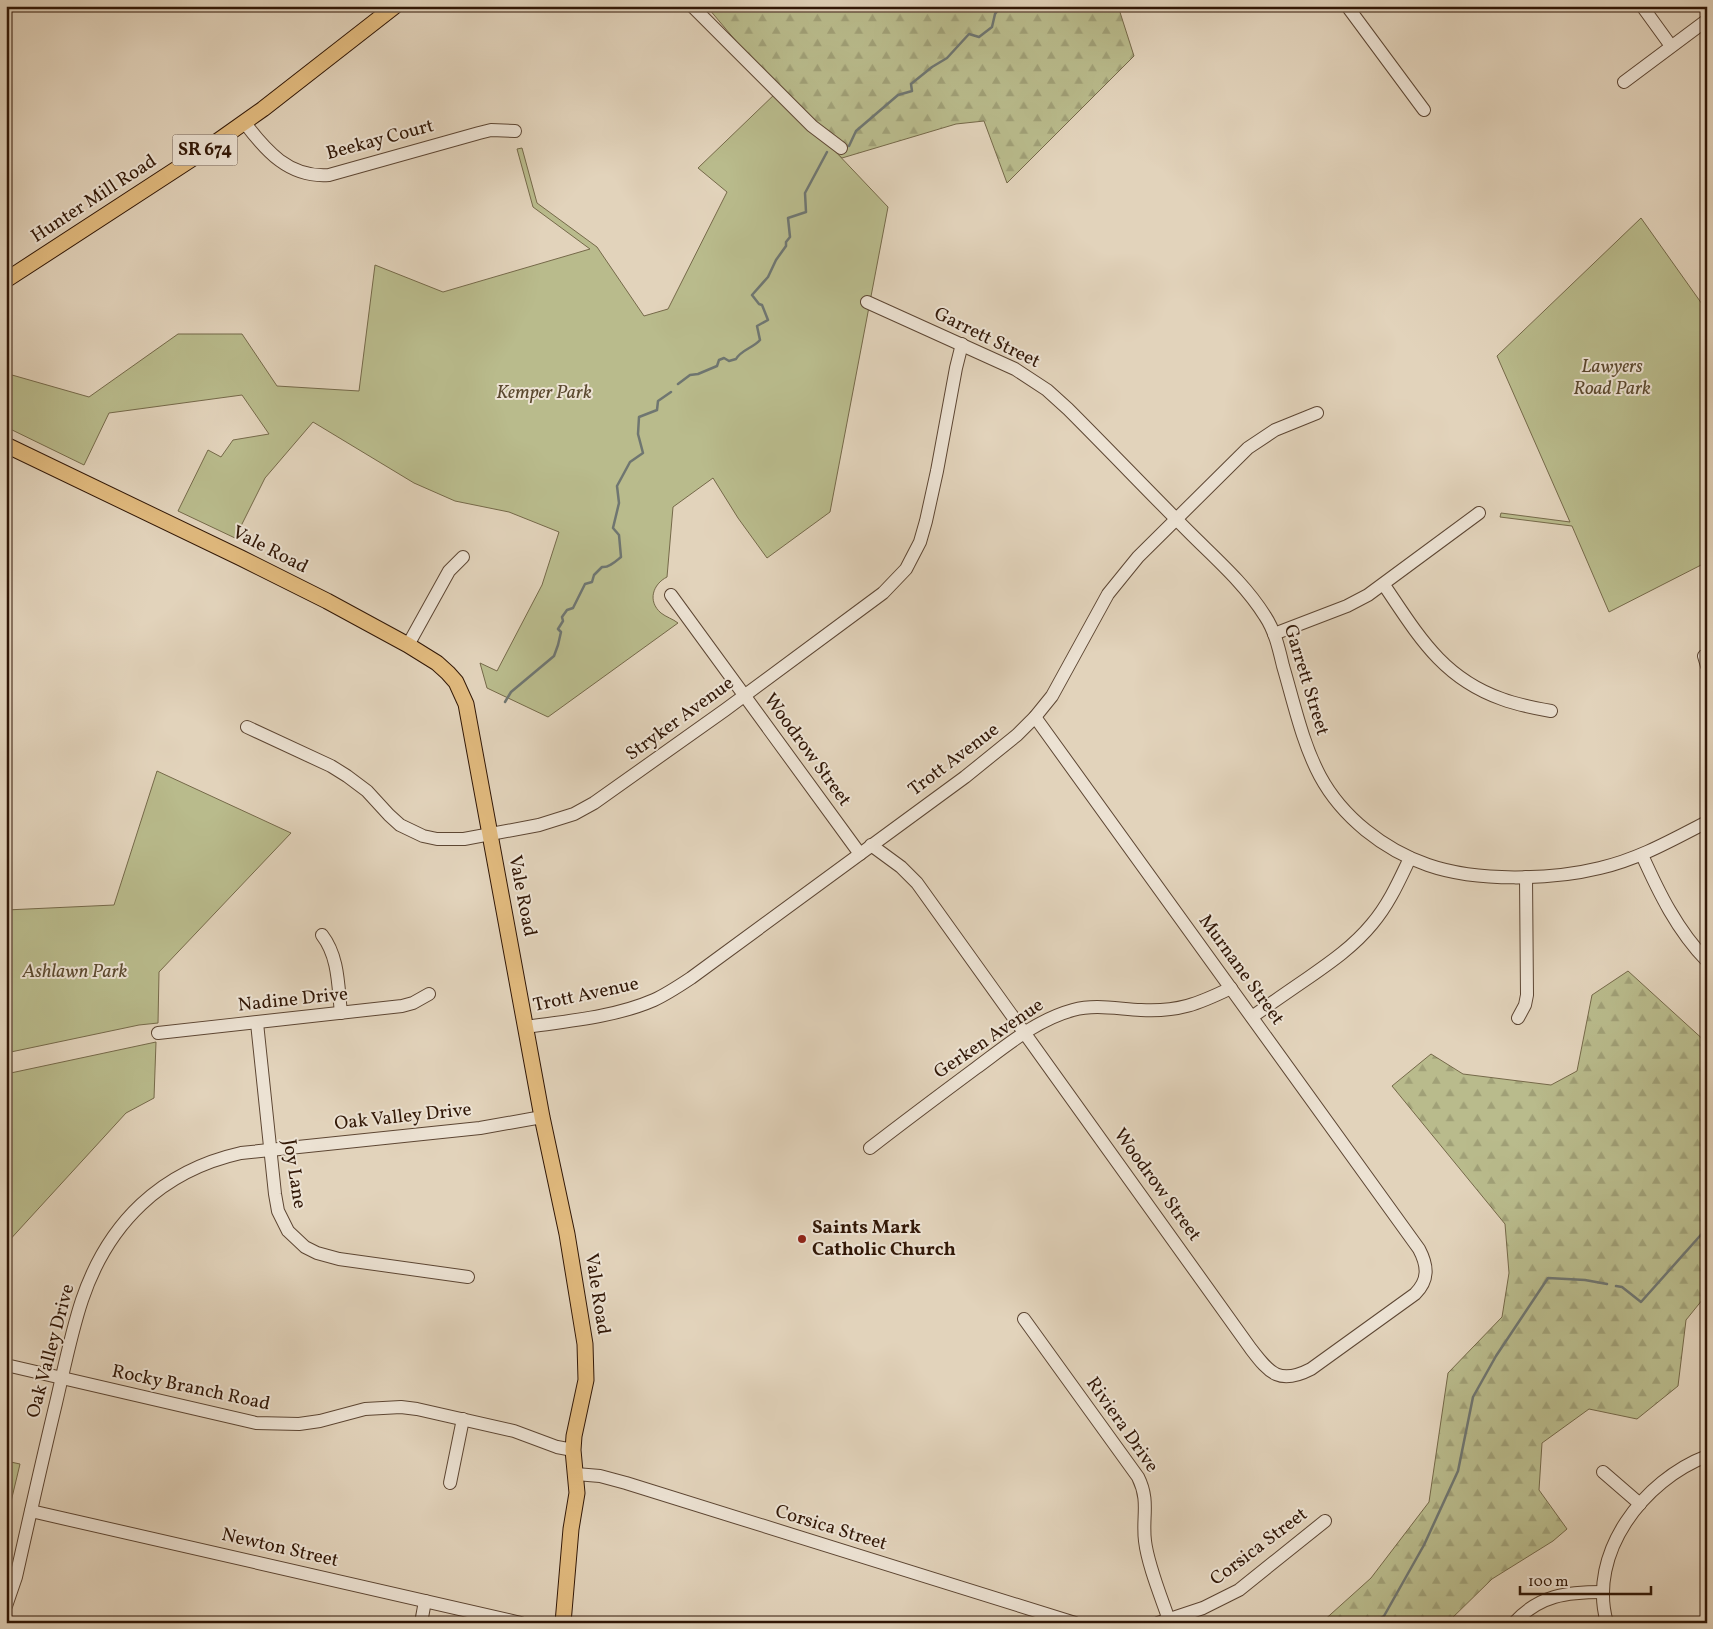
<svg xmlns="http://www.w3.org/2000/svg" width="1713" height="1629" font-family="Vollkorn,serif">
<style>
.forest{fill:url(#forest-firs);stroke:#756949}
.park{fill:#b9bb8c;stroke:#756949}
.lines{fill:none;stroke-linecap:round;stroke-linejoin:round}
.stream{stroke:#6f7671;stroke-width:2.5}
.minor-casing{stroke:#5d4633;stroke-width:14}
.major-casing{stroke:#311706;stroke-width:17}
.minor{stroke:#ece2d3;stroke-width:12}
.major{stroke:#e1ba7e;stroke-width:15}
.poi-dot{fill:#8f2418;stroke:#ece2d3;stroke-width:2}
.labels{text-anchor:middle;dominant-baseline:central;stroke-width:4;stroke-linejoin:round;paint-order:stroke}
.shield{fill:#ece2d3;stroke:#695444;stroke-width:1}
.shield-label{font-size:18px;font-weight:bold;fill:#311706}
.street-label{font-size:19px;fill:#311706;stroke:#ece2d3}
.park-label{font-size:19px;font-style:italic;fill:#5a482e;stroke:#ece2d3}
.poi-label{font-size:19px;font-weight:bold;fill:#311706;stroke:#ece2d3;text-anchor:start}
</style>
<defs>
<pattern id="forest-firs" width="22" height="20" patternUnits="userSpaceOnUse" patternTransform="scale(1.25)"><rect width="22" height="20" fill="#b9bb8c"/><path d="M5 1l3.5 6h-7zM16 11l3.5 6h-7z" fill="#a0a077"/></pattern>
</defs>
<rect width="100%" height="100%" fill="#e2d3bb"/>
<filter id="stains"><feTurbulence type="fractalNoise" baseFrequency=".004" numOctaves="4"/><feColorMatrix values="0 0 0 0 .2 0 0 0 0 .09 0 0 0 0 .02 0 0 0 .5 -.17"/></filter>
<radialGradient id="worn" r=".72"><stop offset=".6" stop-color="#630" stop-opacity="0"/><stop offset="1" stop-color="#630" stop-opacity=".3"/></radialGradient>
<g class="forest">
<path d="M712 6H1118L1134 56 1007 183 984 121 956 124 842 158 778 91 709 9Z"/>
<path d="M1628 971 1707 1043V1294L1686 1320 1678 1386 1637 1419 1589 1409 1542 1443 1539 1490 1567 1529 1553 1541 1492 1579 1447 1623H1321L1371 1578 1429 1502 1448 1373 1502 1317 1509 1273 1505 1224 1392 1086 1431 1054 1463 1074 1551 1085 1577 1071 1592 995Z"/>
</g>
<g class="park">
<path d="M778 91 888 207 830 512 767 558 738 518 713 478 673 507 667 577C653 584 647 601 661 613 666 617 673 619 678 623L548 717 487 688 480 663 497 671 542 585 559 532 509 512 455 501 414 483 313 422 265 478 235 538 178 511 208 450 221 457 233 440 269 434 242 395 109 413 84 465 6 427V387L12 375 89 397 178 334H242L277 386 359 391 375 265 443 292 590 249 533 207 517 149 522 148 537 203 597 247 644 316 668 309 727 192 698 168Z"/>
<path d="M1641 218 1707 311V562L1609 612 1572 526 1500 517 1501 513 1570 522 1497 356Z"/>
<path d="M157 771 291 833 159 972 158 1023 139 1025 6 1053V910L114 905Z"/>
<path d="M156 1042 154 1098 126 1113 6 1244V1074Z"/>
<path d="M6 1461 20 1464 9 1510H6Z"/>
</g>
<g class="lines">
<g class="stream">
<path d="M849 146 856 131 898 95 912 91 911 84 932 67 947 58 969 34 979 37 992 27 995 14 1000 7 1009 9 1017 6"/>
<path d="M678 384 690 375 698 374 717 366 719 360 724 358 729 361 736 359C741 350 753 348 760 340L757 326 768 320 762 305 759 304 752 295 768 277 776 260 786 246V242L790 237 788 218 806 212 805 193 827 152"/>
<path d="M505 702 511 692 554 656 558 645 561 632 558 629 563 621 562 617 567 610 573 608 585 584 592 582 594 575 602 567C609 568 616 561 621 557L619 535 613 528 619 503 617 486 630 462 643 453 638 434 639 417 657 410 658 401 671 392"/>
<path d="M1616 1286 1622 1287 1641 1302 1707 1228"/>
<path d="M1372 1623 1384 1616 1424 1545 1458 1471 1473 1397 1496 1356 1548 1278 1585 1280 1607 1284"/>
</g>
<g class="minor-casing">
<g id="minor">
<path d="M692 6 812 126 841 148"/>
<path d="M1347 6 1424 110"/>
<path d="M1642 6 1671 46"/>
<path d="M1624 82 1707 20"/>
<path d="M244 122C266 151 289 178 329 175L479 133 491 130 515 131"/>
<path d="M867 302 1015 369 1047 390 1068 409C1109 450 1149 492 1190 533 1216 559 1245 584 1265 616 1275 631 1279 649 1283 666 1294 703 1302 742 1320 776 1342 817 1384 850 1428 865 1477 882 1551 880 1600 868 1639 859 1672 840 1707 822"/>
<path d="M1384 585C1418 635 1442 678 1502 699 1518 705 1534 708 1551 711"/>
<path d="M671 595 860 854"/>
<path d="M1274 634 1347 606 1368 595 1479 513"/>
<path d="M408 645 449 571 463 557"/>
<path d="M1704 656 1707 666"/>
<path d="M247 727 331 766 347 776 367 791 389 815 400 825 423 836 437 839H464L539 825 574 814 594 803 725 710 883 593 906 569 920 542 926 521 937 471 956 368 962 344"/>
<path d="M871 845 901 867 917 883 1251 1349C1270 1374 1280 1385 1311 1369L1415 1294C1429 1280 1428 1266 1419 1249L1035 717"/>
<path d="M1642 855C1659 893 1677 930 1707 961"/>
<path d="M322 935C339 957 338 986 341 1013"/>
<path d="M1252 1017C1270 1004 1289 991 1308 978 1331 962 1354 946 1372 924 1389 904 1399 881 1410 858"/>
<path d="M1518 1018 1525 1005 1527 995 1526 877"/>
<path d="M257 1023 275 1194 278 1211 288 1231 305 1247 317 1253 339 1259 468 1277"/>
<path d="M526 1027C568 1021 615 1017 654 1000 667 994 679 986 691 978L965 777 1017 735 1035 717 1052 696 1108 594 1138 557 1248 448 1275 430 1317 413"/>
<path d="M158 1033 402 1006 413 1003 429 994"/>
<path d="M870 1148C905 1121 941 1094 976 1068 1006 1046 1036 1020 1073 1010 1095 1004 1118 1009 1141 1010 1178 1012 1198 1004 1231 988"/>
<path d="M1024 1319 1138 1477C1150 1501 1142 1517 1145 1541 1148 1566 1162 1599 1170 1623"/>
<path d="M6 1365 256 1423 299 1424 320 1421 365 1409 401 1407 417 1409 514 1431 557 1447 573 1450"/>
<path d="M1603 1472 1640 1504"/>
<path d="M576 1474 600 1476 626 1483 1075 1623"/>
<path d="M450 1483 463 1419"/>
<path d="M31 1511 521 1623"/>
<path d="M6 1606 16 1577C29 1519 42 1461 56 1403 64 1369 71 1333 82 1300 108 1223 161 1171 241 1153L480 1128 542 1117"/>
<path d="M421 1623 425 1601"/>
<path d="M1158 1623 1203 1608 1239 1590 1325 1521"/>
<path d="M1514 1623C1539 1595 1567 1592 1603 1592"/>
<path d="M1607 1623C1587 1553 1644 1480 1707 1456"/>
</g>
</g>
<g class="major-casing">
<g id="major">
<path d="M6 280 198 155 263 109 395 6"/>
<path d="M6 445 241 558 327 601 408 645 437 663 448 673 456 682 466 704 542 1117 567 1234 585 1344 586 1380 574 1436 573 1450 577 1493 571 1529 563 1623"/>
</g>
</g>
<use href="#minor" class="minor"/>
<use href="#major" class="major"/>
</g>
<circle class="poi-dot" cx="802" cy="1239" r="5"/>
<g class="labels">
<rect class="shield" x="172.5" y="134.5" width="65" height="31" rx="4"/>
<g class="shield-label">
<text x="205" y="150">SR 674</text>
</g>
<g class="street-label">
<text transform="translate(380 140) rotate(-15)">Beekay Court</text>
<text transform="translate(94 199) rotate(-33)">Hunter Mill Road</text>
<text transform="translate(987 338) rotate(26)">Garrett Street</text>
<text transform="translate(270 550) rotate(27)">Vale Road</text>
<text transform="translate(1306 680) rotate(73)">Garrett Street</text>
<text transform="translate(680 719) rotate(-36)">Stryker Avenue</text>
<text transform="translate(807 750) rotate(54)">Woodrow Street</text>
<text transform="translate(954 760) rotate(-37)">Trott Avenue</text>
<text transform="translate(522 896) rotate(79)">Vale Road</text>
<text transform="translate(1241 970) rotate(54)">Murnane Street</text>
<text transform="translate(586 995) rotate(-12)">Trott Avenue</text>
<text transform="translate(293 1000) rotate(-6)">Nadine Drive</text>
<text transform="translate(989 1039) rotate(-34)">Gerken Avenue</text>
<text transform="translate(403 1117) rotate(-6)">Oak Valley Drive</text>
<text transform="translate(294 1174) rotate(81)">Joy Lane</text>
<text transform="translate(1157 1185) rotate(54)">Woodrow Street</text>
<text transform="translate(597 1294) rotate(81)">Vale Road</text>
<text transform="translate(51 1351) rotate(-75)">Oak Valley Drive</text>
<text transform="translate(191 1388) rotate(12)">Rocky Branch Road</text>
<text transform="translate(1122 1425) rotate(55)">Riviera Drive</text>
<text transform="translate(831 1528) rotate(17)">Corsica Street</text>
<text transform="translate(1259 1547) rotate(-37)">Corsica Street</text>
<text transform="translate(280 1548) rotate(13)">Newton Street</text>
</g>
<g class="park-label">
<text x="1612" y="367">Lawyers<tspan x="1612" dy="22">Road Park</tspan></text>
<text x="544" y="393">Kemper Park</text>
<text x="75" y="972">Ashlawn Park</text>
</g>
<g class="poi-label">
<text x="812" y="1228">Saints Mark<tspan x="812" dy="22">Catholic Church</tspan></text>
</g>
</g>
<rect width="1713" height="1629" fill="none" stroke="#e2d3bb" stroke-width="25"/>
<rect x="8" y="8" width="1698" height="1614" fill="none" stroke="#311706" stroke-width="2.5"/>
<rect x="12" y="12" width="1688" height="1604" fill="none" stroke="#311706"/>
<path d="M1520 1586v8h131v-8" fill="none" stroke="#311706" stroke-width="2.5"/>
<text x="1528" y="1586" font-size="15" fill="#311706" stroke="#ece2d3" stroke-width="4" paint-order="stroke">100 m</text>
<rect width="100%" height="100%" filter="url(#stains)"/>
<rect width="100%" height="100%" fill="url(#worn)"/>
</svg>
